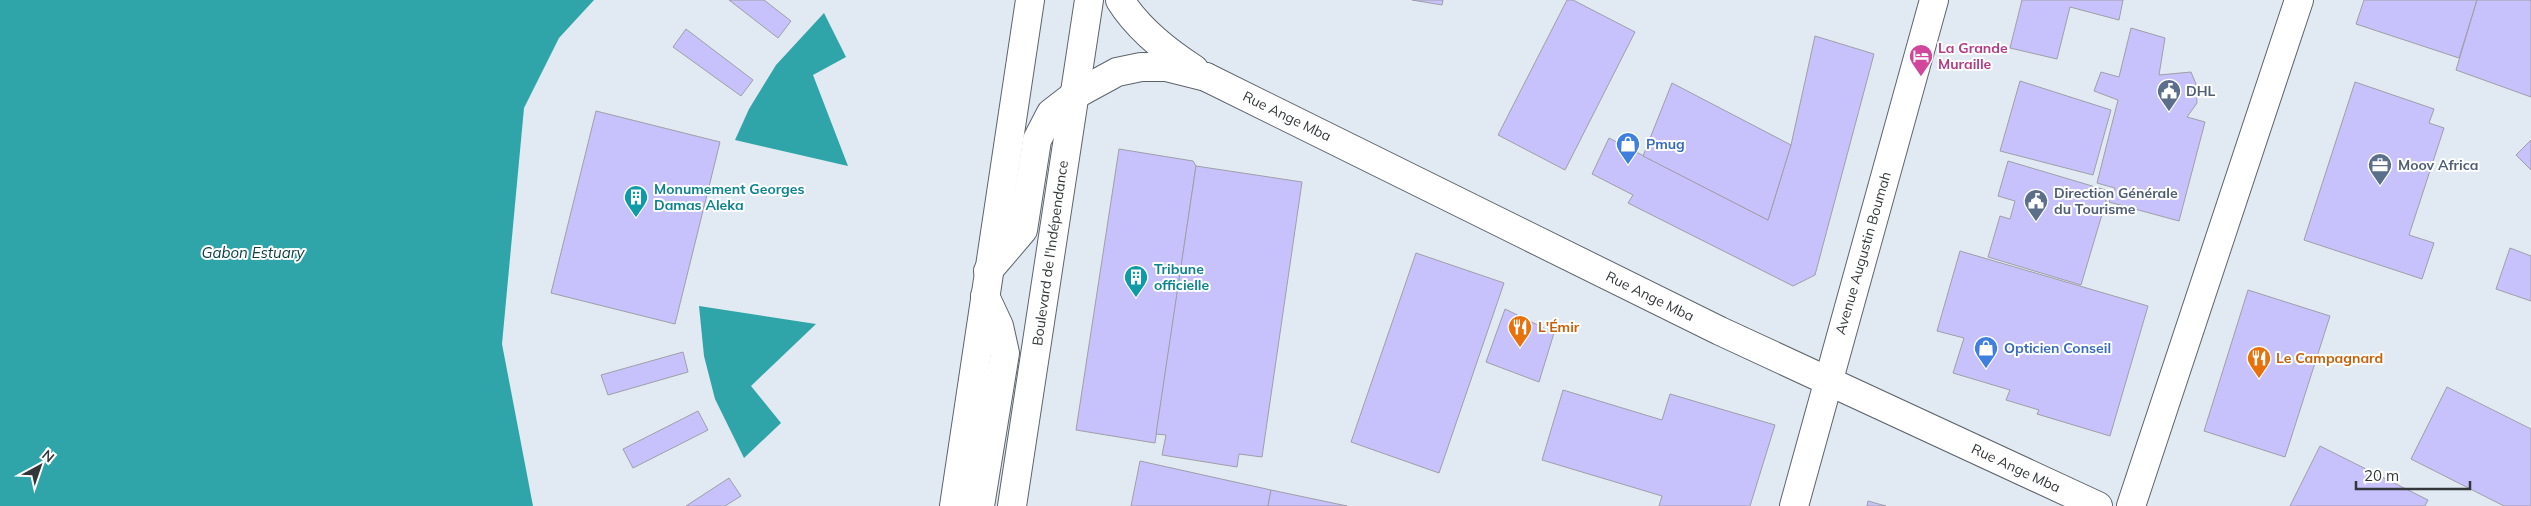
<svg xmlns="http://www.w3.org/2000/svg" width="2531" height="506" font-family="Mulish,sans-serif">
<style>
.water{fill:#2fa5a9}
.building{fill:#c8c2fc;stroke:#9f9ea8}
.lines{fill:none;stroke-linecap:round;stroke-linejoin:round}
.street-casing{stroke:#5d646b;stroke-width:30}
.primary-casing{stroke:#5d646b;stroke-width:30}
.street{stroke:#fff;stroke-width:28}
.primary{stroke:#fff;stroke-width:28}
.labels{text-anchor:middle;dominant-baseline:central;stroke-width:4;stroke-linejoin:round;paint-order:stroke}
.hotel-label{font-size:14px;font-weight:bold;fill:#b23c85;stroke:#fff;text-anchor:start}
.service-label{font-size:14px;font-weight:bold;fill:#4e5e75;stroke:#fff;text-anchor:start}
.street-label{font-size:14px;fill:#34373a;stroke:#fff}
.shop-label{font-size:14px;font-weight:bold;fill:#366cbe;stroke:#fff;text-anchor:start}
.culture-label{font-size:14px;font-weight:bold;fill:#0d838f;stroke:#fff;text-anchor:start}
.food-label{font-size:14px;font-weight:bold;fill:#c56008;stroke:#fff;text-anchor:start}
.water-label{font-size:15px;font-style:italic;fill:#0c4042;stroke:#fff}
</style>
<rect width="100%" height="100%" fill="#e1eaf2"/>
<g class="water">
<path d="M0 0H594L559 38 524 108 502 344 533 506H0Z"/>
<path d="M824 13 846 57 813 75 848 166 735 140 749 109 776 65Z"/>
<path d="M699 306 816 324 751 386 781 423 744 458 715 399 704 356Z"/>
</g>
<g class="building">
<path d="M729 0H764L791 21 778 38Z"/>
<path d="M1412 0H1443L1442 5Z"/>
<path d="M1567 0H1573L1635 32 1565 170 1498 135Z"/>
<path d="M2022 0H2123L2119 20 2070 7 2057 59 2010 48Z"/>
<path d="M2364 0H2477L2459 58 2356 24Z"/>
<path d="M2477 0H2531V97L2456 70Z"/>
<path d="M2131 28 2165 38 2159 75 2191 72 2196 84 2197 103 2187 117 2205 122 2179 221 2109 202 2115 188 2097 183 2118 100 2094 91 2101 72 2119 77Z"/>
<path d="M686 29 753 80 741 96 673 47Z"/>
<path d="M1815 36 1874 54 1815 275 1793 286 1628 203 1633 195 1592 174 1609 138 1768 220 1791 145Z"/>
<path d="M2020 81 2111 110 2093 175 2000 151Z"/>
<path d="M2355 82 2434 109 2429 123 2444 128 2409 235 2434 243 2422 279 2304 240Z"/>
<path d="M1672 83 1791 145 1768 220 1643 156Z"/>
<path d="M596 111 720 142 675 324 551 293Z"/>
<path d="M2531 140V170L2516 155Z"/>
<path d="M1119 149 1193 161 1196 166 1155 443 1076 430Z"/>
<path d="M2008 161 2109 191 2081 285 1988 257 2000 216 2010 219 2015 201 1998 196Z"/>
<path d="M1196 166 1302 182 1262 457 1239 454 1237 467 1162 455 1166 435 1156 434Z"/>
<path d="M2510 248 2531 256V301L2496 289Z"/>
<path d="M1960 251 2148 306 2110 436 2037 414 2039 410 2006 400 2010 390 1953 373 1964 338 1937 331Z"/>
<path d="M1416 253 1504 283 1439 473 1351 442Z"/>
<path d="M2248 290 2330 316 2285 457 2204 431Z"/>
<path d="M1505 309 1554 333 1539 382 1486 362Z"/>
<path d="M683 352 688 372 608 395 601 375Z"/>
<path d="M2447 387 2531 429V506H2504L2411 459Z"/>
<path d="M1563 390 1662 420 1670 394 1775 425 1750 506H1659L1662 496 1542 460Z"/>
<path d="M698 411 708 430 633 468 623 449Z"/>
<path d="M2320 446 2428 500 2425 506H2290Z"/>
<path d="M1140 461 1271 490 1268 506H1131Z"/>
<path d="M729 478 741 496 725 506H686Z"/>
<path d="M1271 490 1347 506H1268Z"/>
<path d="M1868 501 1886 506H1867Z"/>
</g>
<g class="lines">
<g class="street-casing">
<g id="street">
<path d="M1206 77 1720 331 2098 506"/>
<path d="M1794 506 1934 0"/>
<path d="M2131 506 2299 0"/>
</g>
</g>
<g class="primary-casing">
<g id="primary">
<path d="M1120 0C1138 29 1166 51 1194 69"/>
<path d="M988 271 1023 230 1037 140 1051 113 1073 96 1117 72 1141 67H1166L1206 77"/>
<path d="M954 506 1030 0"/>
<path d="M980 506 1005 353 999 326 985 296"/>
<path d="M1012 506 1089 0"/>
</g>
</g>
<use href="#street" class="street"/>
<use href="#primary" class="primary"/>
</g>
<defs>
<g id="hotel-pin" transform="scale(1.25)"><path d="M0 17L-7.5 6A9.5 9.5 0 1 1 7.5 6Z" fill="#d1479c" stroke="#fff"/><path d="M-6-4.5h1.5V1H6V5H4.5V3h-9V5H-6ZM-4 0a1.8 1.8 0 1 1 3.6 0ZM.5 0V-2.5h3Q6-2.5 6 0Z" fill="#fff"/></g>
<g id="civic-pin" transform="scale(1.25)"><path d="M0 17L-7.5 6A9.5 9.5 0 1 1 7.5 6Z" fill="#5c6f8a" stroke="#fff"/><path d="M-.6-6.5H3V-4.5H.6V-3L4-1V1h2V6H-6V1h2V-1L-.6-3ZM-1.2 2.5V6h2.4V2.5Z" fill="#fff"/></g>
<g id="shop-pin" transform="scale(1.25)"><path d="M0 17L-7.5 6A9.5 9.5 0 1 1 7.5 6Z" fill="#3f7fe0" stroke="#fff"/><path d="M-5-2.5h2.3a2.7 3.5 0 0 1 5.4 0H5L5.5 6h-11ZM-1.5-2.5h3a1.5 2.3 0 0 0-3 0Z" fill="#fff"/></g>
<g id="office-pin" transform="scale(1.25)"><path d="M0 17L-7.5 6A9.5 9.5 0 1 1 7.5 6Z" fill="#5c6f8a" stroke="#fff"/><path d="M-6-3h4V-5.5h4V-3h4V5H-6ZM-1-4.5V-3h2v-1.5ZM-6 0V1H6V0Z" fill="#fff"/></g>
<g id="building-pin" transform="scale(1.25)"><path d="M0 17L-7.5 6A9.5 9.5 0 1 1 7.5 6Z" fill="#0f9aa8" stroke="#fff"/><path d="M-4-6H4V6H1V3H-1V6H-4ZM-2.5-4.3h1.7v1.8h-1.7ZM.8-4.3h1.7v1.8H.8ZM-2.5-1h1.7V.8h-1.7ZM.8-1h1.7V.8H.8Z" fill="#fff"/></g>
<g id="restaurant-pin" transform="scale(1.25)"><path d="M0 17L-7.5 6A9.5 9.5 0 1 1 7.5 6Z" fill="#e8710a" stroke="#fff"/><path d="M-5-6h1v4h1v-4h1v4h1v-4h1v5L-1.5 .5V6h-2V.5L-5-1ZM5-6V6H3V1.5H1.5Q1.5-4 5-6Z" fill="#fff"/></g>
</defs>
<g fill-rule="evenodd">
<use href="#hotel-pin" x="1921" y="56"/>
<use href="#civic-pin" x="2169" y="91"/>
<use href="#shop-pin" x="1628" y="144"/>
<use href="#office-pin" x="2380" y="165"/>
<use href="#building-pin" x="636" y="197"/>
<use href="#civic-pin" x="2036" y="201"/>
<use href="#building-pin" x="1136" y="277"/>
<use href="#restaurant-pin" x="1520" y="327"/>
<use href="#shop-pin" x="1986" y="348"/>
<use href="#restaurant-pin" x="2259" y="358"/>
</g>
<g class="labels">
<g class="hotel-label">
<text x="1938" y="48">La Grande<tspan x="1938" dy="16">Muraille</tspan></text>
</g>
<g class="service-label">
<text x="2186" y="91">DHL</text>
<text x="2398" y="165">Moov Africa</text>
<text x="2054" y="193">Direction Générale<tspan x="2054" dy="16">du Tourisme</tspan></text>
</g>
<g class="street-label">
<text transform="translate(1287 116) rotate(26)">Rue Ange Mba</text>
<text transform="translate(1050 253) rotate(-82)">Boulevard de l'Indépendance</text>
<text transform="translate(1863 253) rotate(-74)">Avenue Augustin Boumah</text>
<text transform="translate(1650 296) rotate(26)">Rue Ange Mba</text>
<text transform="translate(2016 468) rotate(25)">Rue Ange Mba</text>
</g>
<g class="shop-label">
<text x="1646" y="144">Pmug</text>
<text x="2004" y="348">Opticien Conseil</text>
</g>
<g class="culture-label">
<text x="654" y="189">Monumement Georges<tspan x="654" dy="16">Damas Aleka</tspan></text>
<text x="1154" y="269">Tribune<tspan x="1154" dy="16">officielle</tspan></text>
</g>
<g class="food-label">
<text x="1538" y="327">L'Émir</text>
<text x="2276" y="358">Le Campagnard</text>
</g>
<g class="water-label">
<text x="253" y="252">Gabon Estuary</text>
</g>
</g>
<g transform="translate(40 466) rotate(40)" stroke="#ffffff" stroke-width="4" paint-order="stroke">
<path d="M0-4L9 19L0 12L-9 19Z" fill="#34373a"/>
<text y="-8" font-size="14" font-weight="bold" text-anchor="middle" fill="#34373a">N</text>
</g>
<path d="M2356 481v8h114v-8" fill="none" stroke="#34373a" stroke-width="2.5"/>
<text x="2364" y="481" font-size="15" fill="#34373a" stroke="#ffffff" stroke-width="4" paint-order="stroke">20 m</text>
</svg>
